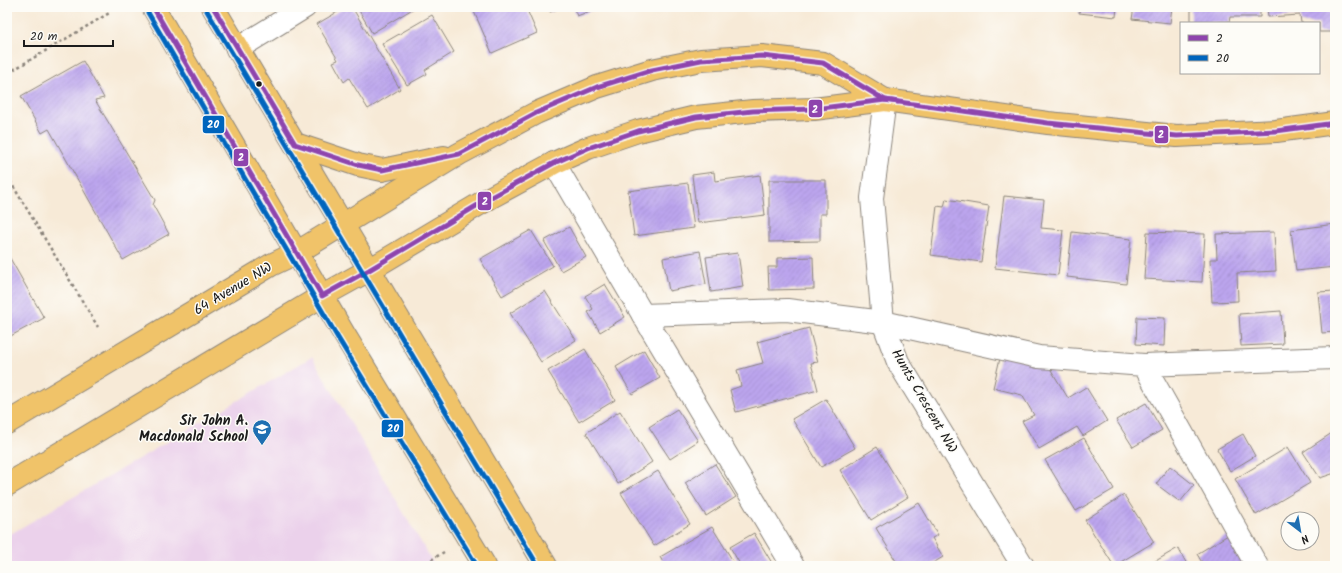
<svg xmlns="http://www.w3.org/2000/svg" width="1342" height="573" font-family="Kalam,sans-serif">
<style>
.built{fill:#ebd1eb}
.building{fill:url(#building-hatch)}
.lines{fill:none;stroke-linecap:round;stroke-linejoin:round}
.minor-casing{stroke:#8a837a;stroke-width:24}
.major-casing{stroke:#8a837a;stroke-width:24}
.path{stroke:#8a837a;stroke-width:2.5;stroke-dasharray:3 3;stroke-linecap:butt}
.minor{stroke:#fff;stroke-width:22}
.major{stroke:#f0c369;stroke-width:22}
.bus-1-casing{stroke:#fdfcf7;stroke-width:8}
.bus-2-casing{stroke:#fdfcf7;stroke-width:8}
.bus-1{stroke:#8e44ad;stroke-width:5}
.bus-2{stroke:#0065bd;stroke-width:5}
.bus-dot{fill:#1c1c1c;stroke:#fdfcf7;stroke-width:1.5}
.labels{text-anchor:middle;dominant-baseline:central;stroke-width:3;stroke-linejoin:round;paint-order:stroke}
.street-label{font-size:14px;fill:#1c1c1c;stroke:#fdfcf7}
.poi-label{font-size:14px;font-weight:bold;fill:#1c1c1c;stroke:#fdfcf7;text-anchor:end}
.line-badge{stroke:#fdfcf7;stroke-width:1.5}
.badge-label{font-size:11px;text-anchor:middle;font-weight:bold;fill:#fff}
</style>
<defs>
<pattern id="building-hatch" width="6" height="6" patternUnits="userSpaceOnUse"><rect width="6" height="6" fill="#bca5ee"/><path d="M-1 1l2-2M0 6l6-6M5 7l2-2" fill="none" stroke="#a18dcc"/></pattern>
</defs>
<rect width="100%" height="100%" fill="#fdfcf7"/>
<filter id="ink" filterUnits="userSpaceOnUse"><feTurbulence type="fractalNoise" baseFrequency=".025" numOctaves="2"/><feDisplacementMap in="SourceGraphic" scale="8" xChannelSelector="R" yChannelSelector="G"/><feConvolveMatrix kernelMatrix="1 2 1 2 8 2 1 2 1" color-interpolation-filters="sRGB"/></filter>
<filter id="wash" filterUnits="userSpaceOnUse"><feTurbulence type="fractalNoise" baseFrequency=".012" numOctaves="4" result="noise"/><feDisplacementMap in="SourceGraphic" scale="16" xChannelSelector="R" yChannelSelector="G"/><feGaussianBlur stdDeviation="0.9" result="paint"/><feColorMatrix in="noise" values="0 0 0 0 0 0 0 0 0 0 0 0 0 0 0 0 0 1.4 0 .05"/><feComposite in="paint" operator="in"/></filter>
<g filter="url(#wash)">
<rect width="100%" height="100%" fill="#f7ead7"/>
<path class="built" d="M312 357 435 566H7V536Z"/>
<g id="blocks">
<g class="building">
<path d="M346 7H352L400 89 368 109 349 78 344 82 333 62 338 60 317 24Z"/>
<path d="M357 7H416L372 33Z"/>
<path d="M472 7H533L527 10 537 33 492 53Z"/>
<path d="M548 7H562L550 12Z"/>
<path d="M573 7H601L577 16Z"/>
<path d="M1080 7H1117L1116 17 1079 13Z"/>
<path d="M1134 7H1172L1170 23 1132 19Z"/>
<path d="M1191 7H1260V17H1230L1229 22H1191Z"/>
<path d="M1267 7H1330L1331 32H1319V23H1301L1300 15 1268 17Z"/>
<path d="M432 15 454 52 425 70 427 74 407 85 382 44Z"/>
<path d="M83 61 104 98 95 100 155 200 153 205 169 234 123 260 49 129 42 133 21 96Z"/>
<path d="M714 172 715 181 760 175 765 215 698 223 692 175Z"/>
<path d="M769 180H826V214H820V241L769 242Z"/>
<path d="M688 183 694 228 634 236 628 191Z"/>
<path d="M1004 196 1044 200 1041 228 1063 230 1058 275 995 268Z"/>
<path d="M946 199 989 206 981 262 931 255 937 206 944 207Z"/>
<path d="M1335 224V267L1296 271 1291 230Z"/>
<path d="M569 227 586 257 561 271 544 241Z"/>
<path d="M531 230 553 266 502 296 480 259Z"/>
<path d="M1072 232 1131 239 1126 284 1067 277Z"/>
<path d="M1147 232 1205 234 1202 282 1144 279Z"/>
<path d="M1274 232 1276 271 1237 273 1238 301 1212 302 1210 259H1217L1216 234Z"/>
<path d="M700 251 706 284 669 291 663 258Z"/>
<path d="M7 253 44 318 7 338Z"/>
<path d="M738 253 743 287 711 292 706 257Z"/>
<path d="M813 257 814 289 769 290 768 267H777V258Z"/>
<path d="M605 284 625 317 600 332 588 312 593 309 585 296Z"/>
<path d="M545 291 576 340 541 362 510 313Z"/>
<path d="M1335 291V332L1322 333 1318 292Z"/>
<path d="M1281 311 1283 344 1241 346 1239 314Z"/>
<path d="M1137 317 1165 318 1164 346 1136 344Z"/>
<path d="M809 328 818 362 811 363 818 390 736 412 730 390 741 386 737 370 763 363 757 342Z"/>
<path d="M585 349 615 400 579 422 548 371Z"/>
<path d="M644 350 660 378 632 394 616 367Z"/>
<path d="M1001 354 1048 365 1068 398 1086 387 1107 421 1083 436 1077 427 1039 449 1022 421 1034 415 1022 395 993 388Z"/>
<path d="M826 399 855 448 821 467 792 419Z"/>
<path d="M1146 403 1162 430 1133 447 1116 420Z"/>
<path d="M677 409 698 441 670 459 649 427Z"/>
<path d="M620 411 652 462 618 484 586 433Z"/>
<path d="M1335 431V473L1320 478 1303 452Z"/>
<path d="M1243 434 1255 456 1230 471 1217 449Z"/>
<path d="M1084 438 1114 489 1076 511 1045 460Z"/>
<path d="M877 447 908 497 871 520 840 470Z"/>
<path d="M1288 447 1310 483 1256 515 1235 479Z"/>
<path d="M715 464 736 497 706 516 685 483Z"/>
<path d="M1170 466 1194 485 1180 502 1156 484Z"/>
<path d="M658 471 690 524 654 546 621 493Z"/>
<path d="M1124 495 1154 542 1114 566 1085 520Z"/>
<path d="M919 503 938 535 932 538 943 557 928 566H899L876 528Z"/>
<path d="M712 527 736 566H665L660 557Z"/>
<path d="M754 533 772 563 767 566H741L730 547Z"/>
<path d="M1228 535 1247 566H1204L1197 554Z"/>
<path d="M1178 548 1188 566H1147Z"/>
</g>
</g>
</g>
<g filter="url(#ink)">
<use href="#blocks" fill-opacity="0" stroke="#8a837a" stroke-width="1"/>
<g class="lines">
<g class="minor-casing">
<g id="minor">
<path d="M237 49 305 7"/>
<path d="M885 100 872 198 883 322 898 362 1023 566"/>
<path d="M554 163 643 315 793 566"/>
<path d="M643 315 787 310 883 322 1039 357 1144 365 1335 358"/>
<path d="M1144 365 1257 566"/>
</g>
</g>
<g class="major-casing">
<g id="major">
<path d="M153 7 344 334 485 566"/>
<path d="M213 7 546 566"/>
<path d="M295 144 358 165 382 170 444 157"/>
<path d="M7 423 271 265 296 253 459 154 536 113 597 87 652 70 701 60 762 56 823 63 885 100"/>
<path d="M7 485 322 296 369 270 493 196 554 163 588 148 638 131 696 117 753 111 814 109 885 100 1048 123 1177 136 1276 131 1335 123"/>
</g>
</g>
<g class="path">
<path d="M8 73 111 12"/>
<path d="M7 176 98 327"/>
<path d="M421 566 444 552"/>
</g>
<use href="#minor" class="minor"/>
<use href="#major" class="major"/>
<g class="bus-1-casing">
<g id="bus-1">
<path d="M153 7 322 296 369 270 493 196 554 163 588 148 638 131 696 117 753 111 814 109 885 100 1048 123 1177 136 1276 131 1335 123"/>
<path d="M213 7 295 144 358 165 382 170 459 154 536 113 597 87 652 70 701 60 762 56 823 63 885 100 898 102"/>
</g>
</g>
<g class="bus-2-casing">
<g id="bus-2">
<path d="M147 11 338 338 477 566"/>
<path d="M207 11 538 566"/>
</g>
</g>
<use href="#bus-1" class="bus-1"/>
<use href="#bus-2" class="bus-2"/>
</g>
</g>
<defs>
<g id="school-pin" transform="scale(1)"><path d="M0 17L-7.5 6A9.5 9.5 0 1 1 7.5 6Z" fill="#1f6fb2" stroke="#fdfcf7"/><path d="M0-5L7-2L0 1L-7-2ZM-4 1L0 2.5L4 1V4Q0 6-4 4Z" fill="#fff"/></g>
</defs>
<g fill-rule="evenodd">
<use href="#school-pin" x="262" y="429"/>
</g>
<circle class="bus-dot" cx="259" cy="84" r="3.5"/>
<g class="labels">
<g class="street-label">
<text transform="translate(233 289) rotate(-31)">64 Avenue NW</text>
<text transform="translate(924 401) rotate(60)">Hunts Crescent NW</text>
</g>
<g class="poi-label">
<text x="248" y="421">Sir John A.<tspan x="248" dy="16">Macdonald School</tspan></text>
</g>
</g>
<g class="line-badge">
<rect x="808" y="99" width="15" height="19" rx="4" fill="#8e44ad"/>
<rect x="202" y="115" width="23" height="19" rx="4" fill="#0065bd"/>
<rect x="1154" y="125" width="15" height="19" rx="4" fill="#8e44ad"/>
<rect x="233" y="148" width="16" height="19" rx="4" fill="#8e44ad"/>
<rect x="477" y="191" width="15" height="20" rx="4" fill="#8e44ad"/>
<rect x="381" y="419" width="23" height="19" rx="4" fill="#0065bd"/>
</g>
<g class="badge-label">
<text x="815" y="113">2</text>
<text x="213" y="128">20</text>
<text x="1161" y="138">2</text>
<text x="241" y="161">2</text>
<text x="485" y="205">2</text>
<text x="393" y="432">20</text>
</g>
<rect width="1342" height="573" fill="none" stroke="#fdfcf7" stroke-width="24"/>
<rect x="1180" y="22" width="140" height="52" fill="#fdfcf7" stroke="#a3a29f"/>
<rect x="1188" y="35" width="20" height="6" fill="#8e44ad" stroke="#a3a29f"/>
<text x="1216" y="42" font-size="12" fill="#1c1c1c">2</text>
<rect x="1188" y="55" width="20" height="6" fill="#0065bd" stroke="#a3a29f"/>
<text x="1216" y="62" font-size="12" fill="#1c1c1c">20</text>
<g transform="translate(1300 531) rotate(149)"><circle r="19" fill="#fdfcf7" stroke="#a3a29f"/>
<path d="M0-3L7 15L0 10L-7 15Z" fill="#1f6fb2"/>
<text y="-6" font-size="11" font-weight="bold" text-anchor="middle" fill="#1c1c1c">N</text>
</g>
<path d="M24 40v6h89v-6" fill="none" stroke="#1c1c1c" stroke-width="2"/>
<text x="30" y="40" font-size="12" fill="#1c1c1c" stroke="#fdfcf7" stroke-width="3" paint-order="stroke">20 m</text>
</svg>
